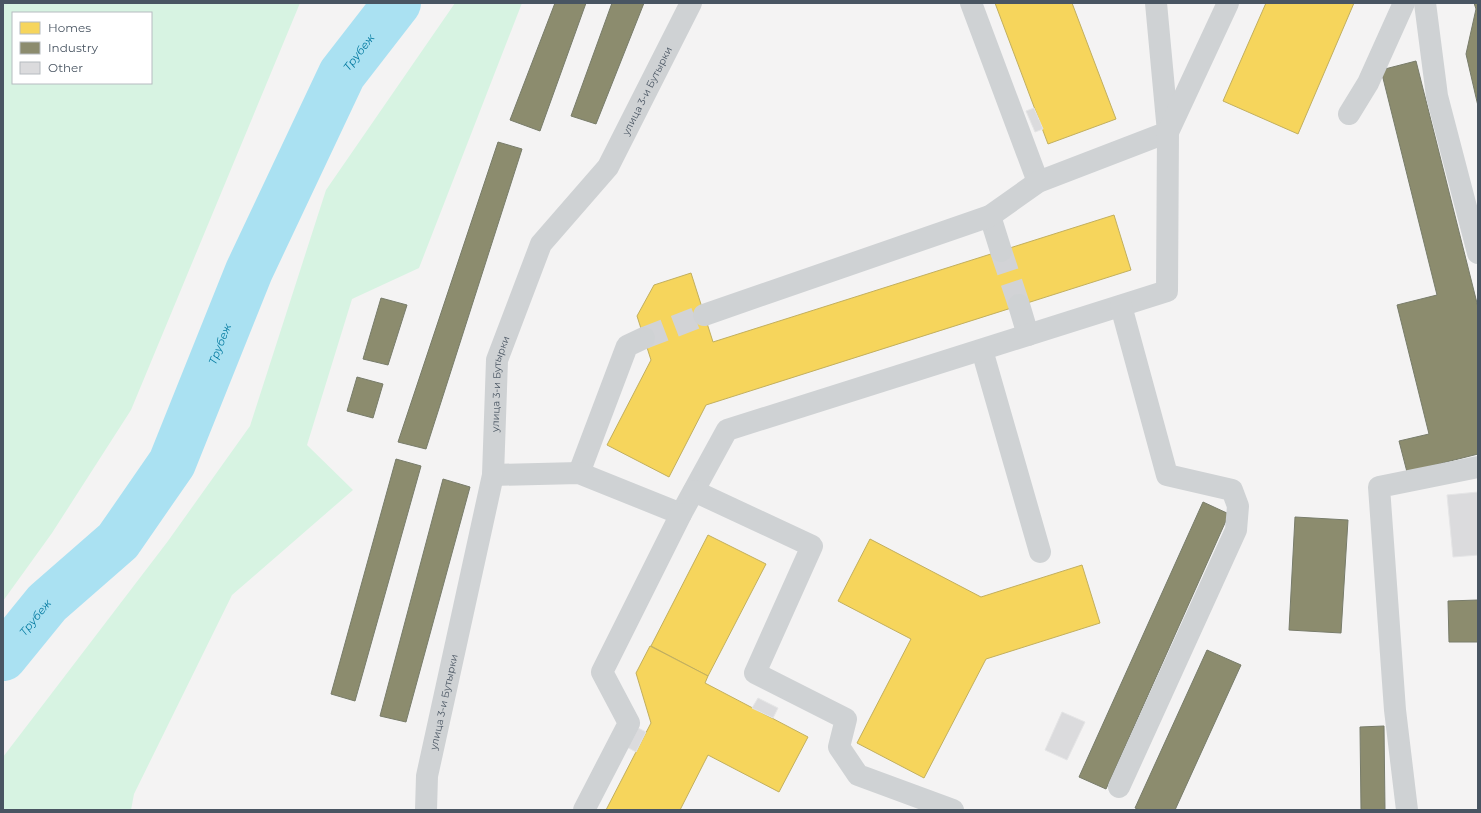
<svg xmlns="http://www.w3.org/2000/svg" width="1481" height="813" font-family="Montserrat,sans-serif">
<style>
.green{fill:#d7f3e2;fill-rule:evenodd}
.homes{fill:#f6d55c;stroke:#c2af5e}
.industry{fill:#8c8c6e;stroke:#787c6a}
.lines{fill:none;stroke-linecap:round;stroke-linejoin:round}
.river{stroke:#aae1f2;stroke-width:48}
.building{fill:#dbdbdd;stroke:#e5e5e6}
.minor-tunnel{stroke:#d2d3d6;stroke-width:22;stroke-dasharray:22 11;stroke-linecap:butt}
.minor{stroke:#cfd2d4;stroke-width:22}
.labels{text-anchor:middle;dominant-baseline:central;stroke-width:4;stroke-linejoin:round;paint-order:stroke}
.street-label{font-size:10px;fill:#495562;stroke:#fff}
.water-label{font-size:11px;font-style:italic;fill:#057ba1;stroke:#fff}
</style>
<rect width="100%" height="100%" fill="#f4f3f3"/>
<g class="green">
<path d="M3 3H300L131 410 52 533 3 601ZM13 13H151V83H13Z"/>
<path d="M455 3H522L419 268 352 299 307 445 353 490 232 595 134 794 131 810H3V757L168 541 250 426 326 190Z"/>
</g>
<g class="homes">
<path d="M995 3H1072L1116 119 1048 144Z"/>
<path d="M1266 3H1354L1298 134 1223 101Z"/>
<path d="M1114 215 1131 270 706 405 669 477 607 445 651 360 637 316 654 285 691 273 713 342Z"/>
<path d="M708 535 766 564 708 676 651 646Z"/>
<path d="M870 539 981 597 1082 565 1100 623 986 659 924 778 857 743 911 639 838 601Z"/>
<path d="M650 646 708 676 705 683 808 737 779 792 708 755 680 810H606L651 723 636 673Z"/>
</g>
<g class="industry">
<path d="M555 3H586L540 131 510 120Z"/>
<path d="M612 3H644L596 124 571 116Z"/>
<path d="M1474 3H1478V106L1466 54 1476 9Z"/>
<path d="M1416 61 1478 307V454L1407 472 1399 441 1429 434 1397 305 1437 295 1381 70Z"/>
<path d="M498 142 522 149 426 449 398 442Z"/>
<path d="M381 298 407 305 388 365 363 359Z"/>
<path d="M357 377 383 384 373 418 347 411Z"/>
<path d="M396 459 421 466 355 701 331 694Z"/>
<path d="M443 479 470 487 406 722 380 716Z"/>
<path d="M1203 502 1229 514 1106 789 1079 777Z"/>
<path d="M1295 517 1348 520 1341 633 1289 630Z"/>
<path d="M1478 600V642H1449L1448 601Z"/>
<path d="M1207 650 1241 665 1175 810H1140L1135 808Z"/>
<path d="M1384 726 1385 810H1361L1360 727Z"/>
</g>
<g class="lines">
<path class="river" id="s1" d="M3 657 47 603 118 541 172 463 249 271 342 74 397 3"/>
</g>
<g class="building">
<path d="M1034 108 1043 129 1035 132 1026 111Z"/>
<path d="M1478 492V555L1453 557 1447 495Z"/>
<path d="M758 698 778 708 773 718 752 708Z"/>
<path d="M1062 712 1085 722 1067 760 1045 750Z"/>
<path d="M636 727 646 732 636 752 625 746Z"/>
</g>
<g class="lines">
<g class="minor-tunnel">
<path d="M1001 251 1019 305"/>
<path d="M644 338 704 315"/>
</g>
<g class="minor">
<path d="M971 3 1038 182"/>
<path d="M1425 3 1437 96 1478 253"/>
<path d="M1349 114 1368 83 1404 3"/>
<path d="M990 216 1001 251"/>
<path d="M1019 305 1028 335"/>
<path d="M704 315 990 216 1038 182 1168 132 1156 3"/>
<path d="M982 350 1040 552"/>
<path d="M579 473 627 346 644 338"/>
<path d="M493 475 579 473 681 514 727 430 1167 291 1168 132 1228 3"/>
<path d="M694 491 812 546 755 673 846 719 839 747 858 775 953 810"/>
<path d="M1119 787 1236 530 1238 506 1232 490 1167 475 1121 306"/>
<path id="s2" d="M426 810 427 776 493 475 497 360 541 244 608 167 691 3"/>
<path d="M584 810 629 723 602 672 681 514"/>
<path d="M1407 810 1395 710 1379 487 1478 467"/>
</g>
</g>
<g class="labels">
<g class="street-label">
<text stroke="none"><textPath href="#s2" startOffset="769">улица 3-и Бутырки</textPath></text>
<text stroke="none"><textPath href="#s2" startOffset="434">улица 3-и Бутырки</textPath></text>
<text stroke="none"><textPath href="#s2" startOffset="110">улица 3-и Бутырки</textPath></text>
</g>
<g class="water-label">
<text stroke="none"><textPath href="#s1" startOffset="711">Трубеж</textPath></text>
<text stroke="none"><textPath href="#s1" startOffset="387">Трубеж</textPath></text>
<text stroke="none"><textPath href="#s1" startOffset="51">Трубеж</textPath></text>
</g>
</g>
<rect width="1481" height="813" fill="none" stroke="#495562" stroke-width="8"/>
<rect x="12" y="12" width="140" height="72" fill="#ffffff" stroke="#b6bbc0"/>
<rect x="20" y="22" width="20" height="12" fill="#f6d55c" stroke="#b6bbc0"/>
<text x="48" y="32" font-size="12" fill="#495562">Homes</text>
<rect x="20" y="42" width="20" height="12" fill="#8c8c6e" stroke="#b6bbc0"/>
<text x="48" y="52" font-size="12" fill="#495562">Industry</text>
<rect x="20" y="62" width="20" height="12" fill="#dbdbdd" stroke="#b6bbc0"/>
<text x="48" y="72" font-size="12" fill="#495562">Other</text>
</svg>
